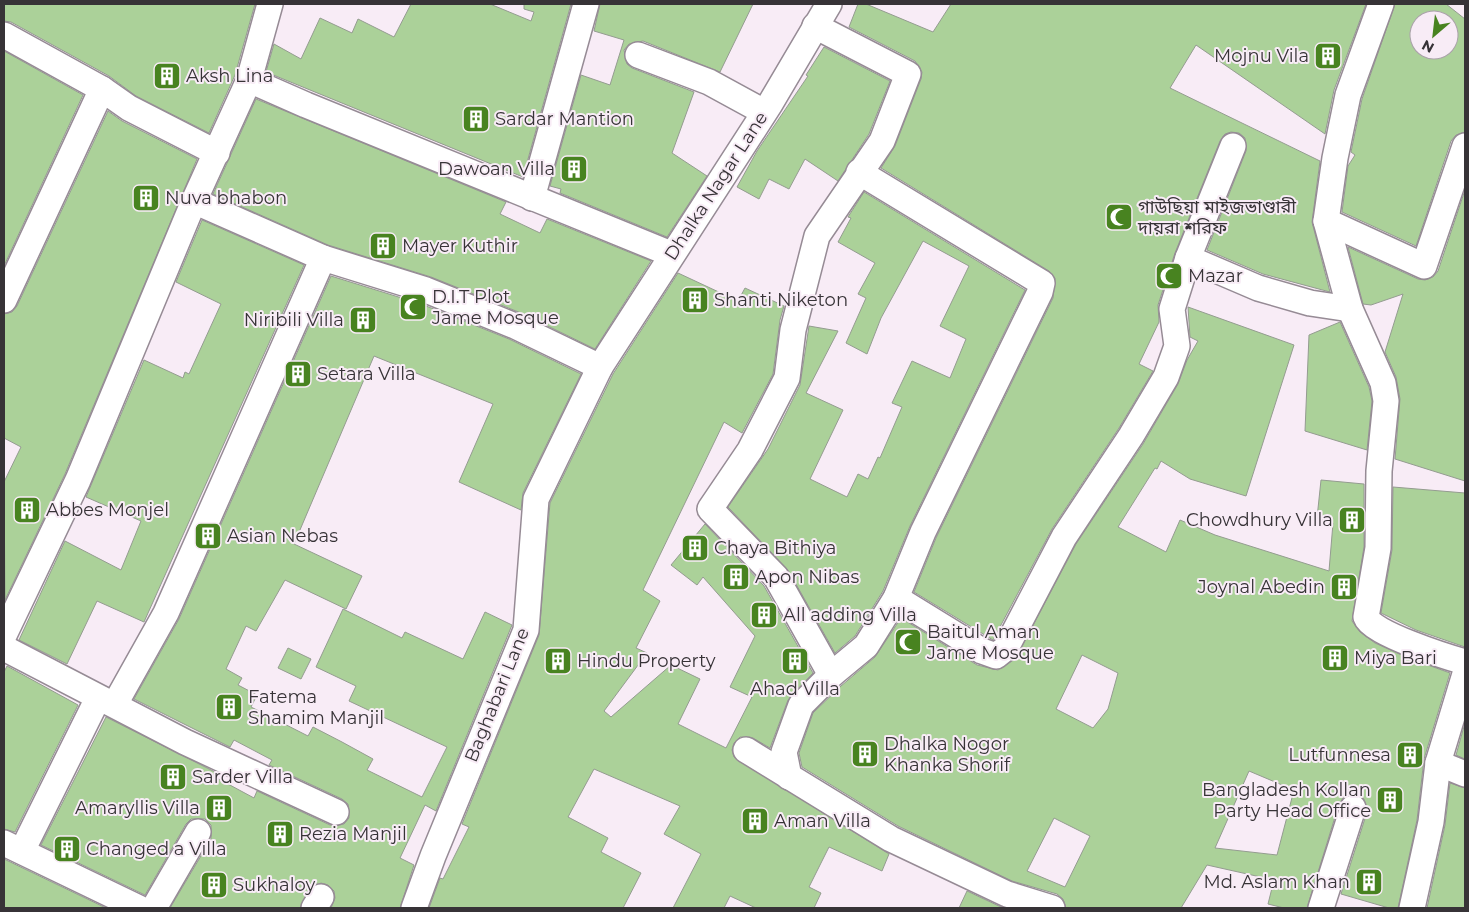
<svg xmlns="http://www.w3.org/2000/svg" width="1469" height="912" font-family="Montserrat,'Noto Sans Bengali',sans-serif">
<style>
.building{fill:#abd199;stroke:#949c90;fill-rule:evenodd}
.lines{fill:none;stroke-linecap:round;stroke-linejoin:round}
.street-casing{stroke:#968b95;stroke-width:28}
.street{stroke:#fff;stroke-width:25}
.labels{text-anchor:middle;dominant-baseline:central;stroke-width:4;stroke-linejoin:round;paint-order:stroke}
.poi-label{font-size:18px;fill:#373337;stroke:#f8ecf6;text-anchor:start}
.street-label{font-size:18px;fill:#373337;stroke:#f8ecf6}
</style>
<rect width="100%" height="100%" fill="#f8ecf6"/>
<g class="building">
<path d="M4 4H255L235 75 209 133 136 96 109 76 11 22 4 21Z"/>
<path d="M411 4H490L531 21 534 12 524 9V4H571L523 177 266 72 274 44 301 59 320 18 352 33 358 19 394 37Z"/>
<path d="M600 4H753L720 72 643 41 629 44 624 50 627 64 632 68 694 92 672 153 707 176 667 237 560 193 561 189 550 186 581 75 610 85 624 40 594 31Z"/>
<path d="M858 4H866L933 32 951 4H1366L1334 90 1325 134 1196 45 1170 88 1320 161 1312 222 1330 292 1263 274 1207 250 1246 151 1245 138 1239 133 1231 132 1225 134 1220 141 1175 253 1158 305 1159 322 1139 364 1153 371 1119 428 1052 529 993 640 914 592 936 538 1053 298 1055 278 1049 271 881 168 895 146 921 79 922 72 915 61 849 27Z"/>
<path d="M1395 4H1446L1465 19V132L1456 135 1451 141 1416 246 1342 212 1348 166 1355 155 1351 152 1362 99ZM1419 20H1449V50H1419Z"/>
<path d="M824 47 890 81 869 134 838 181 805 159 789 189 769 179 759 199 737 187 757 151 808 76 806 75Z"/>
<path d="M4 51 83 95 4 266Z"/>
<path d="M256 99 506 202 500 214 540 233 547 219 651 261 595 349 521 313 431 277 328 245 213 194Z"/>
<path d="M108 111 122 121 197 159 65 474 5 600 4 482 21 447 4 438V314L12 312 17 306Z"/>
<path d="M1465 190V481L1395 459 1400 399 1396 377 1385 352 1403 294 1371 305 1363 304 1348 247 1418 279 1425 280 1433 277 1438 271Z"/>
<path d="M864 192 1025 290 910 526 883 591 855 636 835 653 788 570 728 507 768 449 800 385 809 326 838 331 806 393 843 410 810 479 847 497 858 474 868 479 878 457 880 458 902 407 892 403 912 361 950 378 966 339 940 326 969 266 923 241 881 318 867 354 846 343 866 298 858 294 875 263 838 242 851 218 848 217Z"/>
<path d="M202 220 304 265 144 622 97 601 67 664 19 640 65 541 121 570 141 521 86 497 144 360 183 378 185 372 189 374 221 304 176 282Z"/>
<path d="M678 273 738 301 745 288 784 306 780 320 773 374 742 433 724 422 643 590 660 601 636 648 647 653 604 711 611 717 671 665 700 679 678 724 726 748 752 697 730 687 755 636 703 577 697 585 671 565 705 524 764 586 813 673 788 700 770 748 753 738 740 737 734 743 732 750 734 757 889 854 882 871 829 847 809 887 821 893 814 908H756L730 896 724 908H673L701 854 664 834 680 806 594 769 568 817 608 838 601 852 641 873 623 908H429L440 878 443 879 469 827 462 824 539 635 550 503 613 374Z"/>
<path d="M331 276 421 304 509 339 581 374 523 493 521 510 459 482 493 404 374 356 294 544 362 576 346 609 285 580 256 631 246 626 226 669 242 678 238 685 257 695 251 707 308 736 313 727 342 742 373 759 367 770 422 797 447 747 349 701 356 686 316 667 343 609 402 638 405 632 463 659 485 612 512 625 436 811 425 805 400 858 414 865 400 908H331L335 898 334 891 328 885 321 883 309 889 300 908H170L211 839V825L205 819H191L186 824 145 895 41 845 106 717 217 773 215 777 254 798 257 791 330 825 344 824 349 818 348 804 342 799 269 765 272 760 234 740 230 747 134 699 179 619Z"/>
<path d="M1188 307 1294 345 1246 496 1190 479 1161 461 1157 469 1155 468 1118 527 1166 552 1180 520 1215 535 1329 571 1333 523 1317 518 1321 480 1364 484V547L1352 621 1360 632 1375 643 1406 657 1450 673 1424 759 1417 820 1398 908H1389L1341 894 1367 812 1364 799 1357 794 1344 797 1339 804 1307 908H1284L1268 904 1274 880 1207 865 1181 908H1066L1063 899 1057 894 1012 881 898 826 802 767 799 753 813 713 841 686 875 657 901 618 977 665 998 670 1015 659 1076 544 1143 444 1178 384 1187 360 1198 341 1190 337ZM1082 655 1118 673 1108 709 1093 728 1056 709ZM1249 771 1294 790 1277 855 1215 848ZM1054 818 1090 836 1065 887 1027 871Z"/>
<path d="M1340 322 1369 387 1372 401 1367 450 1305 431 1309 335Z"/>
<path d="M1393 487 1465 493V647L1416 630 1381 613 1392 550Z"/>
<path d="M288 648 311 659 301 679 278 668Z"/>
<path d="M7 666 78 705 15 832 4 829V672Z"/>
<path d="M1465 723V759L1456 755Z"/>
<path d="M1450 783 1465 788V908H1427L1445 825Z"/>
<path d="M4 859 106 908H4Z"/>
<path d="M967 891 1001 907 1004 908H959Z"/>
</g>
<g class="lines">
<g class="street-casing">
<g id="street">
<path d="M1381 4 1348 95 1335 158 1326 221 1350 309 1383 383 1386 401 1379 471 1378 548 1366 617C1371 633 1447 657 1465 662"/>
<path d="M815 26 908 74 882 141 817 236 793 330 787 378 750 450 710 509 776 577 831 675"/>
<path d="M4 35 102 89 129 108 217 153"/>
<path d="M638 55 709 82 764 112"/>
<path d="M249 80 306 105 671 254"/>
<path d="M532 198 586 4"/>
<path d="M194 201 323 258 426 290 515 326 600 367"/>
<path d="M1326 221 1424 266 1465 146"/>
<path d="M1188 258 1258 288 1310 303 1350 309"/>
<path d="M4 300 102 89"/>
<path d="M896 598 982 651 996 656 1006 648 1064 537 1131 436 1166 377 1177 346 1172 309 1188 258 1233 146"/>
<path d="M4 635 78 480 194 201 249 80 270 4"/>
<path d="M4 648 185 742 336 812"/>
<path d="M115 704 166 613 323 258"/>
<path d="M746 750 891 839 1007 894 1052 908"/>
<path d="M1438 763 1465 774"/>
<path d="M789 777 784 752 801 705 831 675 866 646 896 598 923 532 1040 292 1042 283 859 172"/>
<path d="M4 843 139 908"/>
<path d="M22 851 98 698"/>
<path d="M154 908 198 832"/>
<path d="M314 908 321 897"/>
<path d="M414 908 433 856 526 630 536 499 600 367 770 104 829 4"/>
<path d="M1321 908 1353 808"/>
<path d="M1412 908 1431 822 1438 763 1465 674"/>
</g>
</g>
<use href="#street" class="street"/>
</g>
<defs>
<g id="building-square" transform="scale(1.4375)"><rect x="-9" y="-9" width="18" height="18" rx="4" fill="#488320" stroke="#f8ecf6"/><path d="M-4-6H4V6H1V3H-1V6H-4ZM-2.5-4.3h1.7v1.8h-1.7ZM.8-4.3h1.7v1.8H.8ZM-2.5-1h1.7V.8h-1.7ZM.8-1h1.7V.8H.8Z" fill="#fff"/></g>
<g id="mosque-square" transform="scale(1.4375)"><rect x="-9" y="-9" width="18" height="18" rx="4" fill="#488320" stroke="#f8ecf6"/><path d="M3.5-4.9A6 6 0 1 0 3.5 4.9A5 5 0 1 1 3.5-4.9Z" fill="#fff"/></g>
</defs>
<g fill-rule="evenodd">
<use href="#building-square" x="1328" y="56"/>
<use href="#building-square" x="167" y="76"/>
<use href="#building-square" x="476" y="119"/>
<use href="#building-square" x="574" y="169"/>
<use href="#building-square" x="146" y="198"/>
<use href="#mosque-square" x="1119" y="217"/>
<use href="#building-square" x="383" y="246"/>
<use href="#mosque-square" x="1169" y="276"/>
<use href="#building-square" x="695" y="300"/>
<use href="#mosque-square" x="413" y="307"/>
<use href="#building-square" x="363" y="320"/>
<use href="#building-square" x="298" y="374"/>
<use href="#building-square" x="27" y="510"/>
<use href="#building-square" x="1352" y="520"/>
<use href="#building-square" x="208" y="536"/>
<use href="#building-square" x="695" y="548"/>
<use href="#building-square" x="736" y="577"/>
<use href="#building-square" x="1344" y="587"/>
<use href="#building-square" x="764" y="615"/>
<use href="#mosque-square" x="908" y="642"/>
<use href="#building-square" x="1335" y="658"/>
<use href="#building-square" x="558" y="661"/>
<use href="#building-square" x="795" y="661"/>
<use href="#building-square" x="229" y="707"/>
<use href="#building-square" x="865" y="754"/>
<use href="#building-square" x="1410" y="755"/>
<use href="#building-square" x="173" y="777"/>
<use href="#building-square" x="1390" y="800"/>
<use href="#building-square" x="219" y="808"/>
<use href="#building-square" x="755" y="821"/>
<use href="#building-square" x="280" y="834"/>
<use href="#building-square" x="67" y="849"/>
<use href="#building-square" x="1369" y="882"/>
<use href="#building-square" x="214" y="885"/>
</g>
<g class="labels">
<g class="poi-label">
<text x="1309" y="56" text-anchor="end">Mojnu Vila</text>
<text x="186" y="76">Aksh Lina</text>
<text x="495" y="119">Sardar Mantion</text>
<text x="555" y="169" text-anchor="end">Dawoan Villa</text>
<text x="165" y="198">Nuva bhabon</text>
<text x="1138" y="207">গাউছিয়া মাইজভাণ্ডারী<tspan x="1138" dy="21">দায়রা শরিফ</tspan></text>
<text x="402" y="246">Mayer Kuthir</text>
<text x="1188" y="276">Mazar</text>
<text x="432" y="297">D.I.T Plot<tspan x="432" dy="21">Jame Mosque</tspan></text>
<text x="714" y="300">Shanti Niketon</text>
<text x="344" y="320" text-anchor="end">Niribili Villa</text>
<text x="317" y="374">Setara Villa</text>
<text x="46" y="510">Abbes Monjel</text>
<text x="1333" y="520" text-anchor="end">Chowdhury Villa</text>
<text x="227" y="536">Asian Nebas</text>
<text x="714" y="548">Chaya Bithiya</text>
<text x="755" y="577">Apon Nibas</text>
<text x="1325" y="587" text-anchor="end">Joynal Abedin</text>
<text x="783" y="615">All adding Villa</text>
<text x="927" y="632">Baitul Aman<tspan x="927" dy="21">Jame Mosque</tspan></text>
<text x="1354" y="658">Miya Bari</text>
<text x="577" y="661">Hindu Property</text>
<text x="795" y="689" text-anchor="middle">Ahad Villa</text>
<text x="248" y="697">Fatema<tspan x="248" dy="21">Shamim Manjil</tspan></text>
<text x="884" y="744">Dhalka Nogor<tspan x="884" dy="21">Khanka Shorif</tspan></text>
<text x="1391" y="755" text-anchor="end">Lutfunnesa</text>
<text x="192" y="777">Sarder Villa</text>
<text x="1371" y="790" text-anchor="end">Bangladesh Kollan<tspan x="1371" dy="21">Party Head Office</tspan></text>
<text x="200" y="808" text-anchor="end">Amaryllis Villa</text>
<text x="774" y="821">Aman Villa</text>
<text x="299" y="834">Rezia Manjil</text>
<text x="86" y="849">Changed a Villa</text>
<text x="1350" y="882" text-anchor="end">Md. Aslam Khan</text>
<text x="233" y="885">Sukhaloy</text>
</g>
<g class="street-label">
<text transform="translate(716 186) rotate(-57)">Dhalka Nagar Lane</text>
<text transform="translate(497 695) rotate(-68)">Baghabari Lane</text>
</g>
</g>
<rect width="1469" height="912" fill="none" stroke="#373337" stroke-width="10"/>
<g transform="translate(1434 35) rotate(208)"><circle r="24" fill="#f8ecf6" stroke="#aba2aa"/>
<path d="M0-4L9 19L0 12L-9 19Z" fill="#488320"/>
<text y="-8" font-size="14" font-weight="bold" text-anchor="middle" fill="#373337">N</text>
</g>
</svg>
